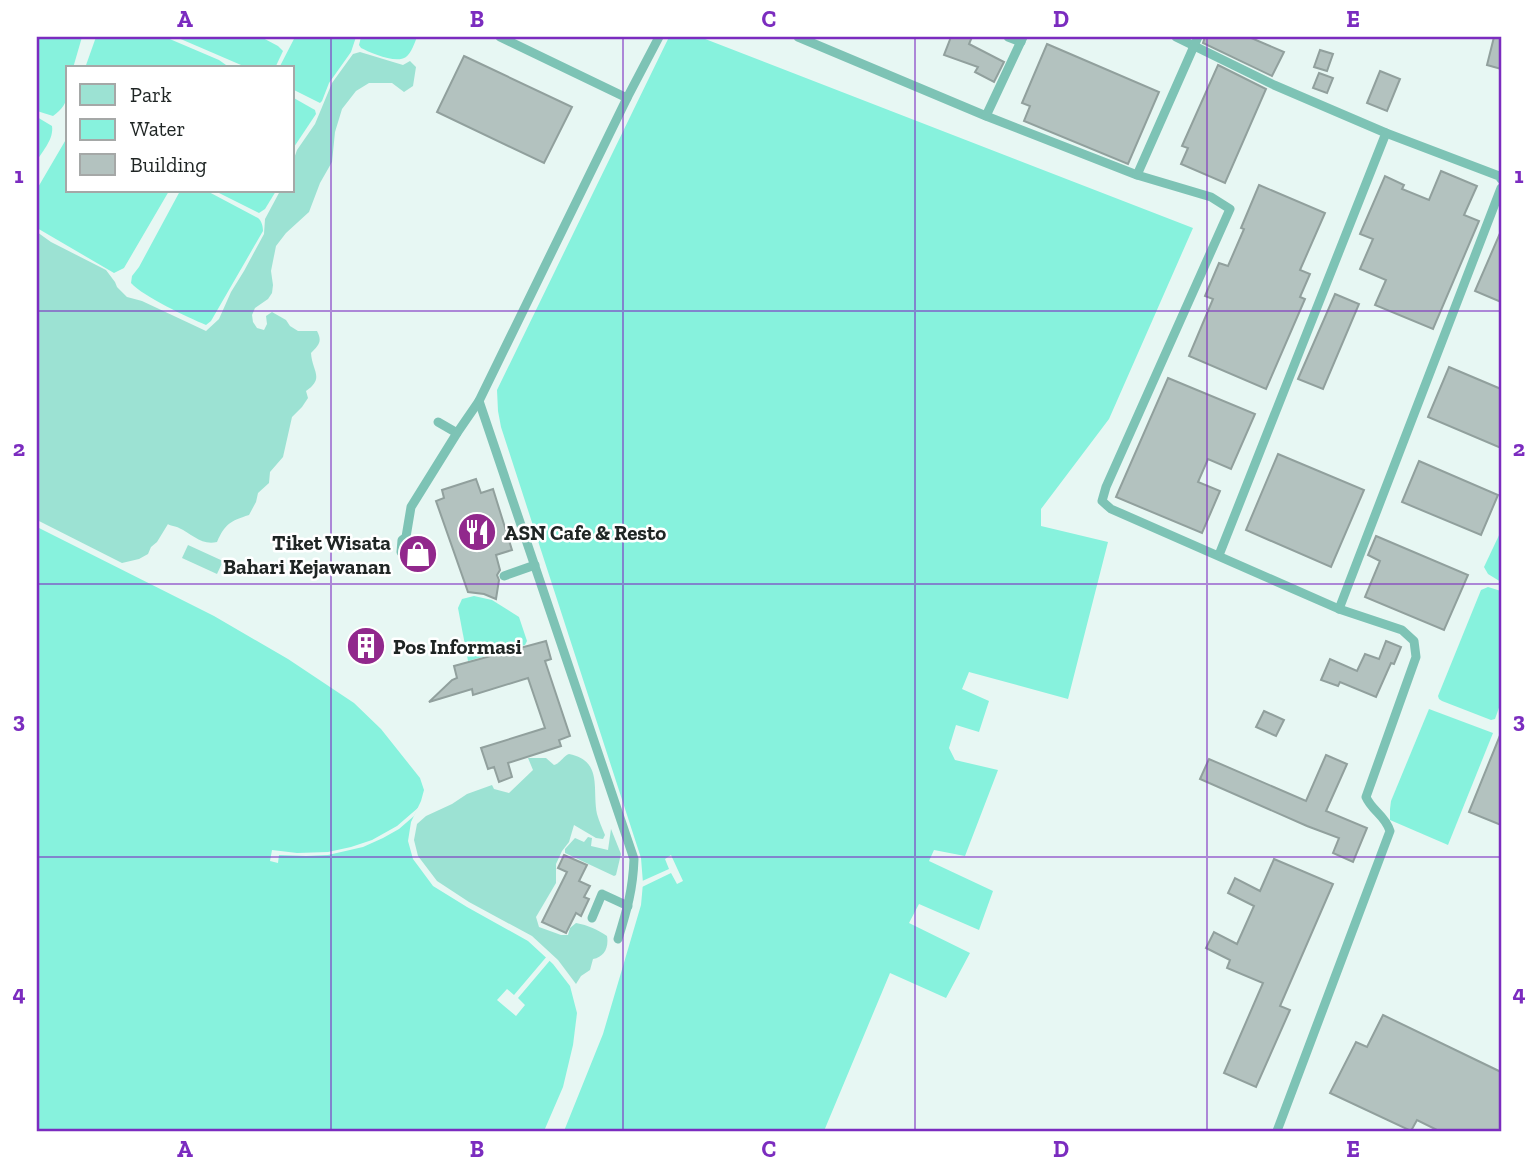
<svg xmlns="http://www.w3.org/2000/svg" width="1538" height="1168" font-family="'Zilla Slab',serif">
<style>
.green{fill:#9ce2d3}
.water{fill:#87f2dd}
.pier{fill:#e7f7f3}
.building{fill:#b3c2bf;stroke:#91a09d;stroke-width:2}
.lines{fill:none;stroke-linecap:round;stroke-linejoin:round}
.lane{stroke:#7dc3b5;stroke-width:9}
.grid{fill:none;stroke:#7b2cbf;stroke-width:2;stroke-opacity:0.55}
.labels{text-anchor:middle;dominant-baseline:central;stroke-width:5;stroke-linejoin:round;paint-order:stroke}
.poi-label{font-size:21px;font-weight:bold;fill:#1f2524;stroke:#fff;text-anchor:start}
.neatline{fill:none;stroke:#7b2cbf;stroke-width:2.5}
.grid-label{font-size:23px;text-anchor:middle;font-weight:bold;fill:#7b2cbf}
</style>
<rect width="100%" height="100%" fill="#e7f7f3"/>
<g class="green">
<path d="M360 52 403 65 410 61 416 67 413 86 404 92 392 83H369L356 91 342 109 335 132 332 162 320 183 309 212 286 233 276 246 271 271 273 285 272 293 268 299 255 308 252 315 253 322 257 328 264 330 267 324 266 316 272 312 286 320 290 326 298 331H317C323 342 318 346 311 353 312 371 325 378 306 391L308 398 302 407 292 417 283 457 270 472 269 483 258 493 256 502 249 515C230 521 225 524 217 542 202 546 192 534 179 528 178 527 168 525 168 524L157 542 151 547 148 554 139 559 122 563 37 520V232L51 242 106 270 115 282 117 287 127 297 142 301 206 331 219 319 231 292 244 271 264 234 265 219 280 191H292V164L297 150 315 124 332 83 353 54Z"/>
<path d="M188 545 223 561 217 574 182 558Z"/>
<path d="M569 754C603 761 592 788 597 814 599 821 602 828 605 835L603 839 596 838 574 825 569 842 562 851 556 864V883L536 917 539 927 561 935H568L570 928 576 923C588 925 598 930 607 936 609 948 604 957 593 959L590 970 581 976 576 984 558 960 532 936 469 902 437 881 418 856 414 840 417 824 426 816 452 804 467 794 492 785 494 789 509 793 533 770 528 758H546L554 765C561 763 563 756 569 754Z"/>
<path d="M611 829 621 854 616 875 614 876 565 853V849L575 838 584 842 588 837 592 838 591 846 608 850Z"/>
</g>
<g class="water">
<path d="M37 37H82L73 68H68C68 89 72 103 53 116L37 111Z"/>
<path d="M96 37H165L219 60 226 65 224 68H85Z"/>
<path d="M176 37H261L278 46 283 51 275 68H248Z"/>
<path d="M295 37H356L351 52 329 83 322 101 320 103 292 89V68H279Z"/>
<path d="M361 37H417C414 44 412 52 406 57 396 64 371 53 361 48L359 45Z"/>
<path d="M669 37H700L1193 228 1109 419 1041 509V526L1108 542 1068 699 969 672 962 689 989 701 979 732 956 725 949 748 955 760 998 770 965 856 934 850 929 861 993 891 979 930 919 904 909 923 970 953 946 998 890 973 824 1131H564L603 1034 641 905 643 883 641 858 501 427 498 411 497 390Z"/>
<path d="M292 97 315 110 316 114 292 150Z"/>
<path d="M37 117 52 126C54 139 43 150 37 161Z"/>
<path d="M68 136V191H169L124 268 114 273 37 228V189Z"/>
<path d="M180 191H207L258 218C262 221 263 227 263 231L211 321 206 325C187 317 144 297 131 283L132 276 139 267Z"/>
<path d="M215 191H276L265 209 259 213Z"/>
<path d="M37 527 214 616 288 659 354 703 381 729 420 778 424 790 421 801 411 822 408 841 413 859 433 886 467 907 528 941 553 964 570 986 577 1013 573 1045 563 1087 544 1131H37Z"/>
<path d="M1501 531V582L1488 574 1484 567Z"/>
<path d="M1488 587 1501 591V702L1495 719 1491 720 1442 701 1439 699 1438 696 1481 590Z"/>
<path d="M474 596 492 600 519 617 527 641 525 645 468 661 458 608 462 599Z"/>
<path d="M1429 709 1493 733 1448 845 1390 820V809L1391 801Z"/>
</g>
<g class="pier">
<path d="M419 807 414 816 399 829 383 838 363 847 328 855 306 856 279 855 278 863 270 861 272 850 297 853 328 852 351 847 372 840 397 826Z"/>
<path d="M671 855 683 881 677 884 671 873 642 887 640 882 669 869 665 859Z"/>
<path d="M548 955 552 958 518 998 525 1005 516 1016 497 1000 507 989 514 995Z"/>
</g>
<g class="building">
<path d="M951 37H972L969 44 1004 62 994 82 975 72 978 67 944 55Z"/>
<path d="M1205 37H1249L1284 52 1272 76 1203 43Z"/>
<path d="M1494 37H1501V69L1487 65Z"/>
<path d="M1047 44 1159 92 1128 164 1024 121 1030 106 1022 103Z"/>
<path d="M1320 50 1333 54 1327 71 1314 67Z"/>
<path d="M464 56 572 107 544 163 437 112Z"/>
<path d="M1218 65 1266 89 1225 183 1181 164 1188 148 1182 146Z"/>
<path d="M1380 71 1400 79 1387 111 1367 103Z"/>
<path d="M1319 73 1333 78 1327 93 1313 88Z"/>
<path d="M1441 171 1477 186 1464 215 1479 221 1433 329 1375 305 1386 280 1360 269 1373 239 1360 234 1385 176 1404 185 1402 189 1429 200Z"/>
<path d="M1259 185 1325 213 1300 270 1310 274 1300 297 1305 299 1266 389 1189 356 1213 299 1205 296 1219 263 1228 266 1244 229 1241 228Z"/>
<path d="M1501 231V302L1475 291Z"/>
<path d="M1335 294 1359 304 1323 389 1298 379Z"/>
<path d="M1449 367 1501 389V448L1428 417Z"/>
<path d="M1168 378 1255 414 1231 469 1208 459 1198 482 1220 491 1202 533 1116 497Z"/>
<path d="M1278 454 1364 490 1331 567 1246 530Z"/>
<path d="M1419 461 1498 495 1481 535 1402 502Z"/>
<path d="M476 479 481 493 493 489 512 550 496 555 500 570 497 575 499 580 496 599 484 594 468 592 436 501 444 498 442 490Z"/>
<path d="M1376 536 1468 575 1444 630 1365 597 1380 561 1368 555Z"/>
<path d="M546 641 551 659 545 661 570 736 559 740 561 746 508 763 512 777 499 782 494 767 488 769 481 748 545 728 528 678 473 695 472 689 429 702 452 680 457 678 454 666Z"/>
<path d="M1386 641 1401 647 1394 664 1391 663 1376 697 1340 682 1338 686 1321 680 1330 659 1357 671 1365 654 1379 659Z"/>
<path d="M1264 711 1284 720 1276 736 1256 727Z"/>
<path d="M1501 733V825L1469 812Z"/>
<path d="M1326 755 1347 764 1326 811 1367 828 1353 862 1333 853 1339 838 1307 826 1200 779 1209 759 1306 801Z"/>
<path d="M564 855 587 865 579 881 590 886 584 897 589 899 581 916 576 913 566 933 542 922 567 872 558 868Z"/>
<path d="M1274 859 1333 884 1280 1006 1290 1010 1256 1087 1224 1073 1263 983 1227 968 1230 960 1206 948 1214 932 1237 944 1254 906 1228 893 1235 878 1260 891Z"/>
<path d="M1383 1015 1501 1072V1131H1439L1417 1120 1411 1131 1330 1093 1356 1042 1367 1047Z"/>
</g>
<g class="lines">
<g class="lane">
<path d="M500 37 627 98"/>
<path d="M798 37 986 116 1137 175 1211 197 1230 209 1106 487 1102 501 1111 509 1339 609 1402 630 1414 641 1416 657 1366 797C1372 811 1385 815 1390 831L1277 1131"/>
<path d="M1008 37 1021 42"/>
<path d="M1176 37 1274 85 1386 133 1499 176 1501 179"/>
<path d="M986 116 1023 37"/>
<path d="M1137 175 1198 37"/>
<path d="M479 401 634 859C633 889 627 910 618 939"/>
<path d="M438 422 457 433"/>
<path d="M401 552 402 540 406 537 411 507 457 433 479 401 627 98 659 37"/>
<path d="M1219 555 1386 133"/>
<path d="M504 576 535 565"/>
<path d="M1339 609 1501 188"/>
<path d="M592 918 602 894 628 906"/>
</g>
</g>
<path class="grid" d="M331 37V1131M623 37V1131M915 37V1131M1207 37V1131M37 311H1501M37 584H1501M37 857H1501"/>
<defs>
<g id="restaurant-disc" transform="scale(2.0125)"><circle r="9.5" fill="#91288c" stroke="#fff"/><path d="M-5-6h1v4h1v-4h1v4h1v-4h1v5L-1.5 .5V6h-2V.5L-5-1ZM5-6V6H3V1.5H1.5Q1.5-4 5-6Z" fill="#fff"/></g>
<g id="shop-disc" transform="scale(2.0125)"><circle r="9.5" fill="#91288c" stroke="#fff"/><path d="M-5-2.5h2.3a2.7 3.5 0 0 1 5.4 0H5L5.5 6h-11ZM-1.5-2.5h3a1.5 2.3 0 0 0-3 0Z" fill="#fff"/></g>
<g id="building-disc" transform="scale(2.0125)"><circle r="9.5" fill="#91288c" stroke="#fff"/><path d="M-4-6H4V6H1V3H-1V6H-4ZM-2.5-4.3h1.7v1.8h-1.7ZM.8-4.3h1.7v1.8H.8ZM-2.5-1h1.7V.8h-1.7ZM.8-1h1.7V.8H.8Z" fill="#fff"/></g>
</defs>
<g fill-rule="evenodd">
<use href="#restaurant-disc" x="477" y="532"/>
<use href="#shop-disc" x="418" y="554"/>
<use href="#building-disc" x="366" y="646"/>
</g>
<g class="labels">
<g class="poi-label">
<text x="504" y="532">ASN Cafe &amp; Resto</text>
<text x="391" y="542" text-anchor="end">Tiket Wisata<tspan x="391" dy="24">Bahari Kejawanan</tspan></text>
<text x="393" y="646">Pos Informasi</text>
</g>
</g>
<rect width="1538" height="1168" fill="none" stroke="#ffffff" stroke-width="77"/>
<rect x="66" y="66" width="228" height="126" fill="#ffffff" stroke="#a5a8a7" stroke-width="2"/>
<rect x="80" y="84" width="35" height="21" fill="#9ce2d3" stroke="#a5a8a7" stroke-width="2"/>
<text x="130" y="102" font-size="21" fill="#1f2524">Park</text>
<rect x="80" y="119" width="35" height="21" fill="#87f2dd" stroke="#a5a8a7" stroke-width="2"/>
<text x="130" y="136" font-size="21" fill="#1f2524">Water</text>
<rect x="80" y="154" width="35" height="21" fill="#b3c2bf" stroke="#a5a8a7" stroke-width="2"/>
<text x="130" y="172" font-size="21" fill="#1f2524">Building</text>
<rect x="38" y="38" width="1462" height="1092" class="neatline"/>
<g class="grid-label">
<text x="185" y="27">A</text>
<text x="477" y="27">B</text>
<text x="769" y="27">C</text>
<text x="1061" y="27">D</text>
<text x="1353" y="27">E</text>
<text x="19" y="183">1</text>
<text x="1519" y="183">1</text>
<text x="19" y="456">2</text>
<text x="1519" y="456">2</text>
<text x="19" y="728">3</text>
<text x="1519" y="728">3</text>
<text x="19" y="1001">4</text>
<text x="1519" y="1001">4</text>
<text x="185" y="1157">A</text>
<text x="477" y="1157">B</text>
<text x="769" y="1157">C</text>
<text x="1061" y="1157">D</text>
<text x="1353" y="1157">E</text>
</g>
</svg>
